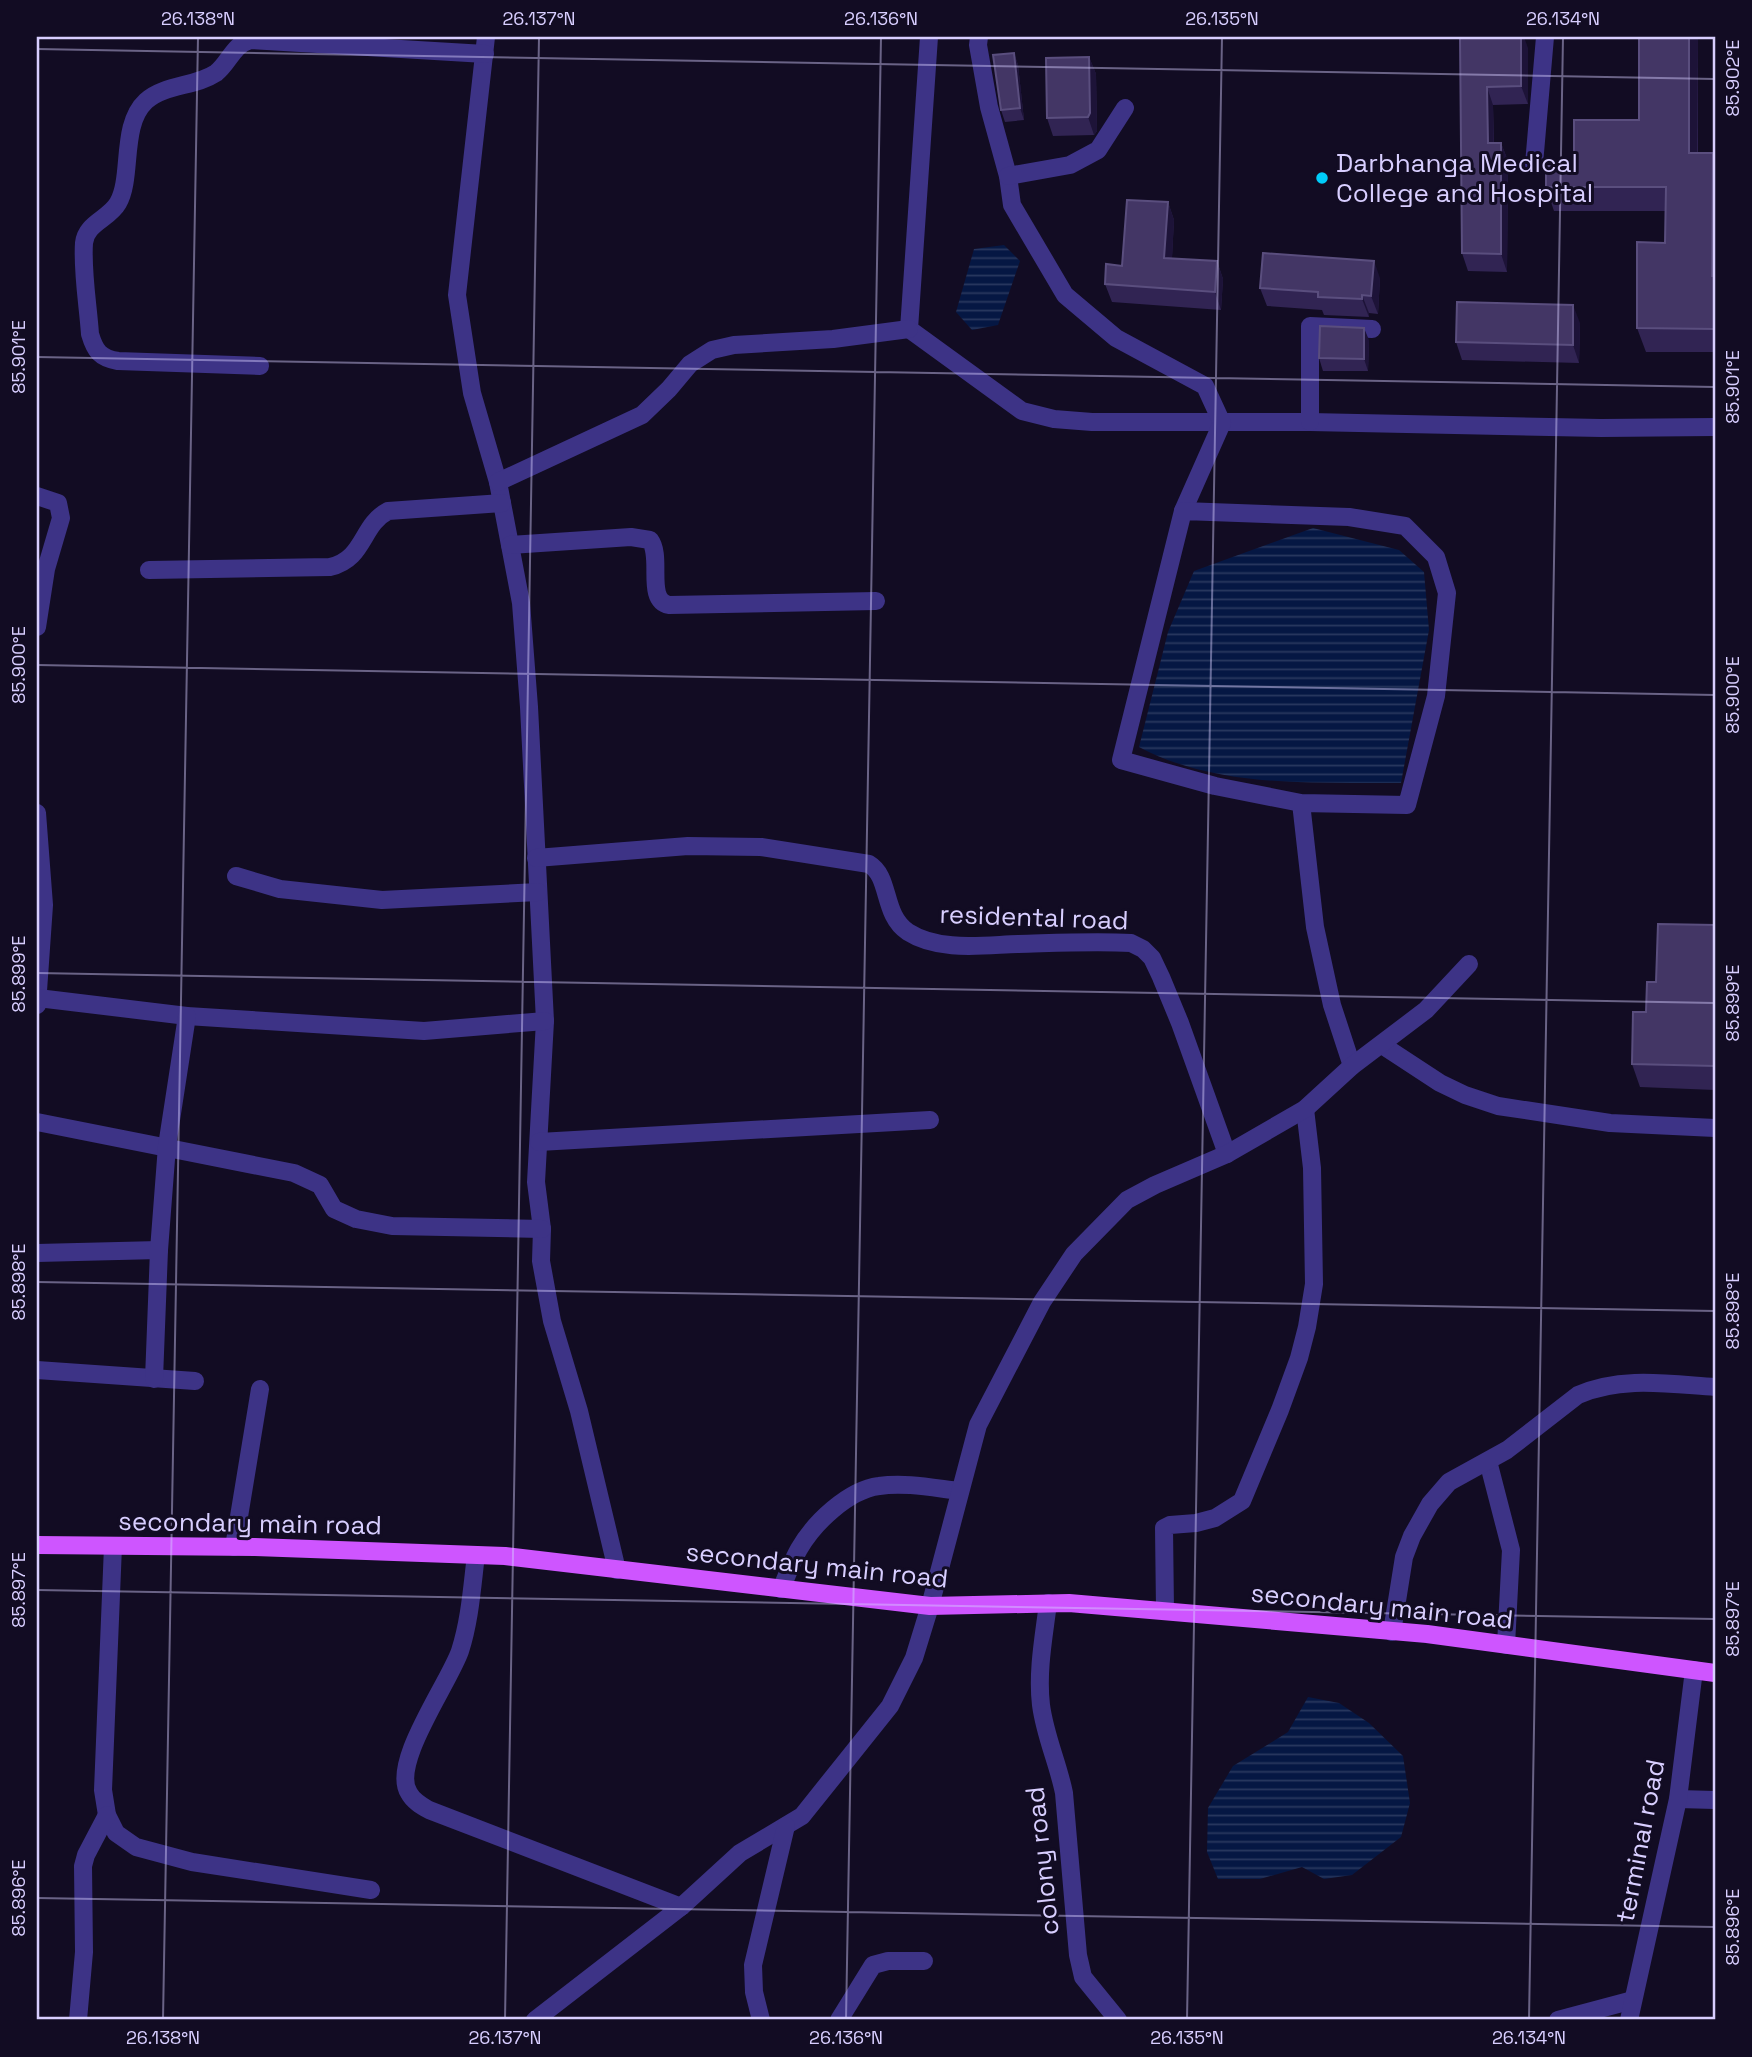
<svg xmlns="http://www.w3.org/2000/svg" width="1752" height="2057" font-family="'Space Grotesk',sans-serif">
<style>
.water{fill:url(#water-rules)}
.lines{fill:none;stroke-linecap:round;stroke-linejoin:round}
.minor{stroke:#3d3386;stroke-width:18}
.major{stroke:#ce55ff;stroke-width:18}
.wall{fill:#312453}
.shaded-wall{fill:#1d1338}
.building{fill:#433665;stroke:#5a4e7e;stroke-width:2}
.ticks{fill:none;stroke:#d8ceff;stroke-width:2;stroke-opacity:0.45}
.poi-dot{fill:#00ccf9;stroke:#120c23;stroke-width:2.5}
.labels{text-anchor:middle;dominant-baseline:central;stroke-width:6;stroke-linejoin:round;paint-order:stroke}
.poi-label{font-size:26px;fill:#d8ceff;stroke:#120c23;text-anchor:start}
.street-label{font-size:26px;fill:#d8ceff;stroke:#120c23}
.neatline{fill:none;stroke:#d8ceff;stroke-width:2.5}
.ticks-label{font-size:18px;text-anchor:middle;fill:#d8ceff}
</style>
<defs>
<pattern id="water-rules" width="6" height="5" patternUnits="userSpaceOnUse" patternTransform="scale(1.75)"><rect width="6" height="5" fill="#051743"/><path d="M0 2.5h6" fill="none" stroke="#29385f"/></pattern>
</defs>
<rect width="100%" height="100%" fill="#120c23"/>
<g class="water">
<path d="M1004 245 1020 261 998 325 972 330 956 312 974 249Z"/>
<path d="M1313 528 1399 550 1424 572 1429 630 1401 783C1315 782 1218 789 1139 747L1168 632 1194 571Z"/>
<path d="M1308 1697 1339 1703 1369 1723 1403 1756 1410 1803 1401 1837 1352 1875 1324 1879 1302 1867 1260 1879H1218L1207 1852 1208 1808 1233 1766 1288 1732Z"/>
</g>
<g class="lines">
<g class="minor">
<path d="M486 37 457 295 472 393 498 482 521 603 529 707 545 1021 536 1182 542 1229 541 1261 552 1321 579 1411 617 1570"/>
<path d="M929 37 909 329 1022 411 1054 419 1092 422H1310L1601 428 1715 427"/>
<path d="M979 37 978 45 989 107 1008 176 1012 205 1065 295 1116 338 1205 386 1222 423 1183 511"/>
<path d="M1534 164 1545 37"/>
<path d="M1008 176 1070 165 1098 150 1125 108"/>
<path d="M260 366 118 361C100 358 95 351 90 334 88 305 82 271 84 243 86 223 109 219 118 203 133 177 120 125 146 101 165 84 195 87 216 73 229 63 233 45 250 40L485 54"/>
<path d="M1310 422V326L1372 329"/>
<path d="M498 482 642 415 669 389 690 364 712 350 734 345 833 339 909 329"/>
<path d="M37 496 58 503 61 518 46 569 37 627"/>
<path d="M510 545 631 537 650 540C663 557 645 600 669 605L876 601"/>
<path d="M149 570 330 567C365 559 361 525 388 511L502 503"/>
<path d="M1301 803 1407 805 1436 696 1447 593 1436 557 1405 526 1349 517 1183 511 1121 760 1215 786 1301 803 1315 927 1332 1005 1352 1066"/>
<path d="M37 813 44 905 37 1005"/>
<path d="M536 858 688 846 761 847 869 864C891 877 882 915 908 932 939 952 984 945 1018 944 1056 943 1094 941 1131 943L1143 949 1152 958 1161 977 1180 1023 1227 1154"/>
<path d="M236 876 280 889 382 900 538 892"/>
<path d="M38 998 187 1016 424 1031 545 1021"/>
<path d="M1382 1045 1440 1083 1465 1095 1498 1106 1610 1123 1715 1128"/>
<path d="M37 1122 294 1173 320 1185 334 1209 356 1219 392 1226 542 1229"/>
<path d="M539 1142 930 1120"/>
<path d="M37 1253 159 1250"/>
<path d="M37 1370 195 1381"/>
<path d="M154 1379 159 1250 167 1146 187 1016"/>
<path d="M1488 1461 1511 1550 1506 1645"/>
<path d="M113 1546 103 1790 107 1815 116 1833 136 1847 192 1862 371 1890"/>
<path d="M234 1547 260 1389"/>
<path d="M476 1555C472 1587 470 1620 460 1651 449 1683 390 1764 409 1793 413 1801 422 1806 429 1810L681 1907"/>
<path d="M781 1589C787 1576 792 1561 799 1549 814 1523 848 1490 879 1486 905 1482 934 1488 960 1491"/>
<path d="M1048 1603C1044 1636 1037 1671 1041 1705 1045 1736 1058 1763 1064 1793L1078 1955 1083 1977 1118 2020"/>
<path d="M1165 1610 1164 1528 1170 1525 1196 1523 1215 1518 1242 1501 1280 1410 1299 1358 1307 1327 1314 1284 1312 1168 1305 1109"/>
<path d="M1392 1632 1404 1557 1412 1536 1430 1504 1449 1482 1507 1450 1578 1395C1621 1376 1669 1384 1715 1387"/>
<path d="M1678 1799 1715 1800"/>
<path d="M78 2020 84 1952 83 1866 86 1855 107 1815"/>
<path d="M535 2020 681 1907 740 1853 802 1816 890 1706 914 1658 930 1606 978 1425 1042 1302 1074 1254 1127 1200 1155 1185 1227 1154 1305 1109 1352 1066 1426 1010 1469 964"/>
<path d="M761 2020 754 1992 753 1965 786 1826"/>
<path d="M839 2020 873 1965 888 1961H924"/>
<path d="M1558 2020 1633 2000"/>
<path d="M1629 2020 1678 1799 1694 1670"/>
</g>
<path class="major" d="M37 1545 255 1547 505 1556 930 1606 1069 1603 1427 1634 1715 1673"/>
</g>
<g class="wall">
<path d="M1460 37 1528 48V104L1493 105 1494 143H1501L1508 161 1507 272 1468 271 1462 253Z"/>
<path d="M1639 37H1698V153L1715 160V352H1646L1637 328 1665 243 1666 211H1554L1546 187 1639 120Z"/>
<path d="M1014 53 1018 65 1024 120 1005 122 1001 110Z"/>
<path d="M1089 57 1096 74 1097 131 1094 135 1053 136 1047 118Z"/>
<path d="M1168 202 1174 220 1172 258 1217 261 1223 279 1221 310 1112 302 1105 284 1122 266Z"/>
<path d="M1380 278 1378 314 1369 313V317L1324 315 1322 310 1267 306 1260 288Z"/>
<path d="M1580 323 1579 363 1462 360 1456 342Z"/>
<path d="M1369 340 1368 371H1323L1319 358Z"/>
<path d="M1715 925V1090L1640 1087 1632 1064 1656 982Z"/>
</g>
<g class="shaded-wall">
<path d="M1521 37H1524L1528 48V104L1521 86Z"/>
<path d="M1689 37H1698L1697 177 1689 153Z"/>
<path d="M1014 53 1018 65 1024 120 1020 108Z"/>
<path d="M1089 57 1096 74 1097 131 1094 135 1088 117Z"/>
<path d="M1487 87 1493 105 1494 161 1488 143Z"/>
<path d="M1501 143 1508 161 1507 272 1501 254Z"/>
<path d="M1713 153 1715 160V285L1712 276Z"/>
<path d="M1168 202 1174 220 1171 276 1164 258Z"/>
<path d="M1217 261 1223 279 1221 310 1215 292Z"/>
<path d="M1374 261 1380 278 1378 314 1371 296Z"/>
<path d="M1362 295 1369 313V317L1362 299Z"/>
<path d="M1573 305 1580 323 1579 363 1573 345Z"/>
<path d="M1364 328 1369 340 1368 371 1364 359Z"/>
</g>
<g class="building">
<path d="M1460 37H1521V86L1487 87 1488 143H1501V254L1462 253Z"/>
<path d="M1639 37H1689V153H1713L1712 276H1715V329L1637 328V242L1665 243 1666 187H1546V166H1574V120H1639Z"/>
<path d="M1014 53 1020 108 1001 110 993 55Z"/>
<path d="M1089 57 1090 113 1088 117 1047 118 1046 58Z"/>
<path d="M1127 200 1168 202 1164 258 1217 261 1215 292 1105 284 1106 264 1122 266Z"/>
<path d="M1263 253 1374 261 1371 296 1362 295V299L1318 297V292L1260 288Z"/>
<path d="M1457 302 1573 305V345L1456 342Z"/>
<path d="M1320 326 1364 328V359L1319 358Z"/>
<path d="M1658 924 1715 925V1066L1632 1064 1633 1012H1646L1647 982H1656Z"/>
</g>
<path class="ticks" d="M37 49 1715 79M37 357 1715 387M37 665 1715 695M37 973 1715 1003M37 1282 1715 1311M37 1590 1715 1619M37 1898 1715 1927M163 2020 198 37M505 2020 539 37M846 2020 881 37M1187 2020 1222 37M1529 2020 1563 37"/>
<circle class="poi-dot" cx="1322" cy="178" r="7"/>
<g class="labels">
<g class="poi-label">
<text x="1336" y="163">Darbhanga Medical<tspan x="1336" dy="30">College and Hospital</tspan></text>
</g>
<g class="street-label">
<text transform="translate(1034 917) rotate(2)">residental road</text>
<text transform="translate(250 1523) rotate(1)">secondary main road</text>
<text transform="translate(817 1565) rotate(6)">secondary main road</text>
<text transform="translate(1382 1606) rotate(6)">secondary main road</text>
<text transform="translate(1640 1841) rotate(-79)">terminal road</text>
<text transform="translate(1042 1861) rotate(-96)">colony road</text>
</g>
</g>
<rect width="1752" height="2057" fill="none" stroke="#120c23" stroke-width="77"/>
<rect x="38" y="38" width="1676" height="1980" class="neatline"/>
<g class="ticks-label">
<text x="198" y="25">26.138°N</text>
<text x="539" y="25">26.137°N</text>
<text x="881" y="25">26.136°N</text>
<text x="1222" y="25">26.135°N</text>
<text x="1563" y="25">26.134°N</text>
<text transform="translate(1733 78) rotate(-90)" y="6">85.902°E</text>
<text transform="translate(19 357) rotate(-90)" y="6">85.901°E</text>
<text transform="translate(1733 387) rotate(-90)" y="6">85.901°E</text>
<text transform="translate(19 665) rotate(-90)" y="6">85.900°E</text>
<text transform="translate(1733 695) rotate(-90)" y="6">85.900°E</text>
<text transform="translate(19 974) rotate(-90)" y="6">85.899°E</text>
<text transform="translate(1733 1003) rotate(-90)" y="6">85.899°E</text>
<text transform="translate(19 1282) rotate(-90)" y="6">85.898°E</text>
<text transform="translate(1733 1311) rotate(-90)" y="6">85.898°E</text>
<text transform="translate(19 1590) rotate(-90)" y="6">85.897°E</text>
<text transform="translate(1733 1619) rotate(-90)" y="6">85.897°E</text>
<text transform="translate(19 1898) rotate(-90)" y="6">85.896°E</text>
<text transform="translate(1733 1927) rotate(-90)" y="6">85.896°E</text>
<text x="163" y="2044">26.138°N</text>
<text x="505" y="2044">26.137°N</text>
<text x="846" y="2044">26.136°N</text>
<text x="1187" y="2044">26.135°N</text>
<text x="1529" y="2044">26.134°N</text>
</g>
</svg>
